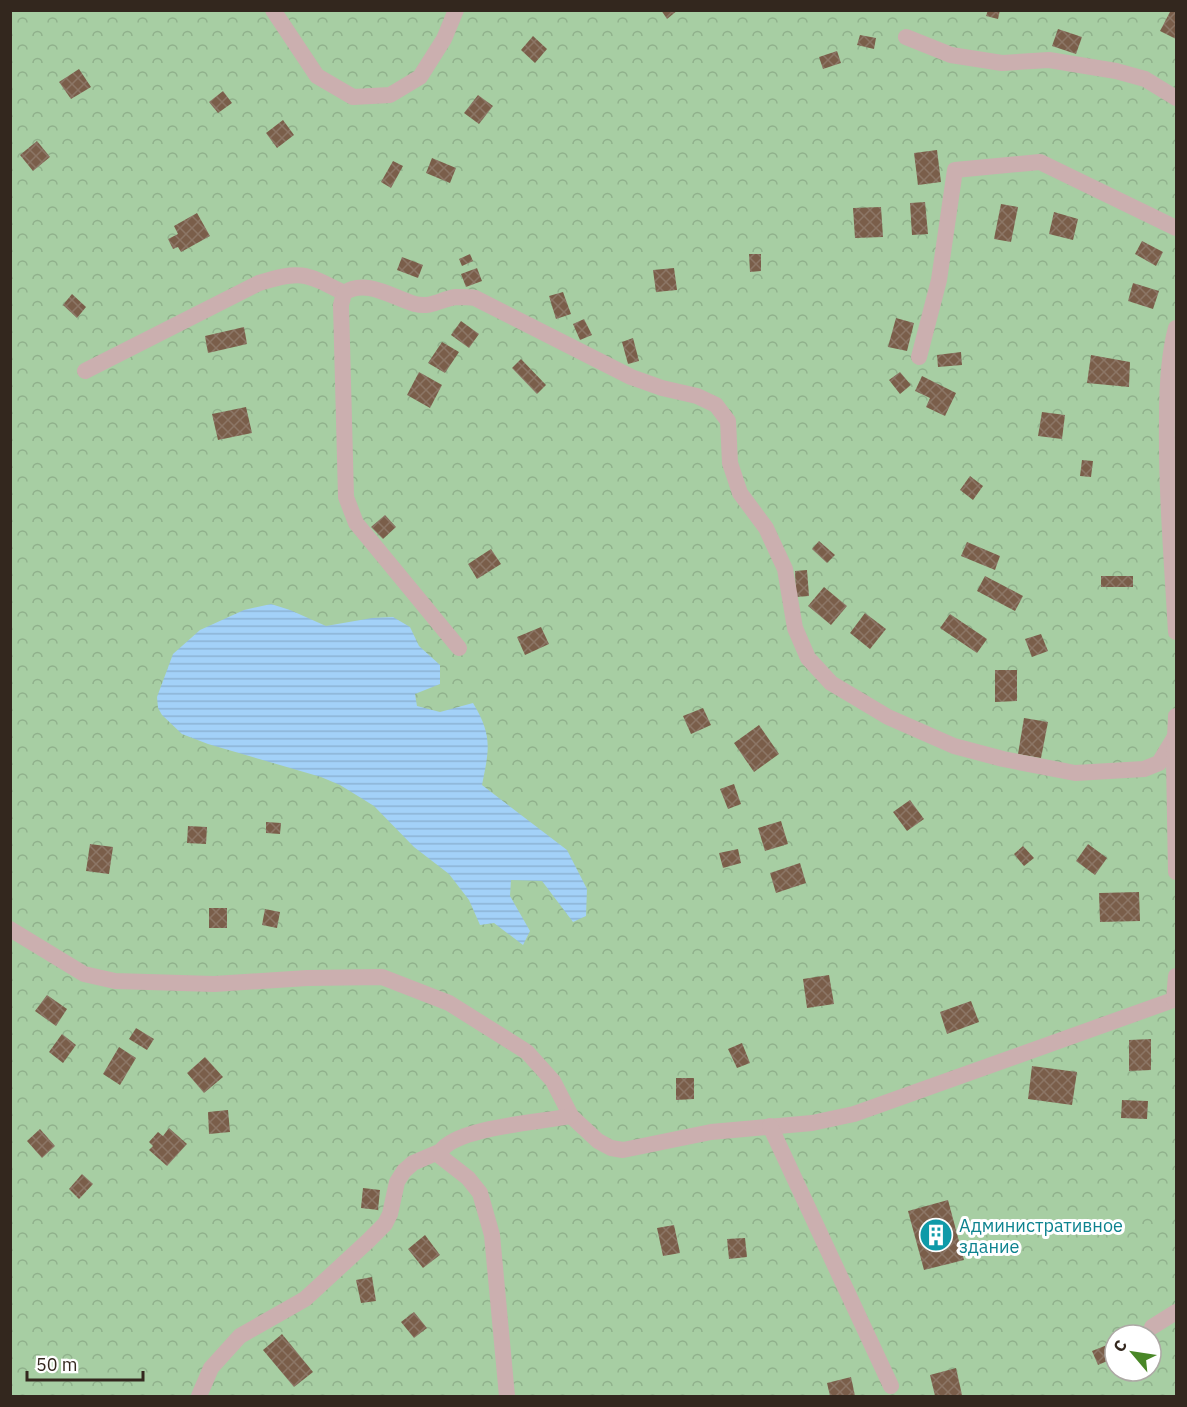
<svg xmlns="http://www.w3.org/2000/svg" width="1187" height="1407" font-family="'IBM Plex Sans',sans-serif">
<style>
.forest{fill:url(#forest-crowns);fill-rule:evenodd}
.water{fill:url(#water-rules)}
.building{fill:url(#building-cross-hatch)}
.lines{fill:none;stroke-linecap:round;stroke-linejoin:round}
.minor{stroke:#cbafaf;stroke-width:16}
.labels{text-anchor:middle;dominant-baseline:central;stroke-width:6;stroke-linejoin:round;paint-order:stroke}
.culture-label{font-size:18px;fill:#0d838f;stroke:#fff;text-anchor:start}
</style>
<defs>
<pattern id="forest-crowns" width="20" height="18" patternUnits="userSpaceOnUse" patternTransform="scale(1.5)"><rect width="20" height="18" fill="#a7cea3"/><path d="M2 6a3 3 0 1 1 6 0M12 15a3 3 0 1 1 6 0" fill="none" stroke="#90b18c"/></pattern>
<pattern id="water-rules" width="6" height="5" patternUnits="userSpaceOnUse" patternTransform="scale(1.5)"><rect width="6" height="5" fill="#a3d1f8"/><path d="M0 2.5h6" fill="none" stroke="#8db3d4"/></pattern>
<pattern id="building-cross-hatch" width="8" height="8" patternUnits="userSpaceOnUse" patternTransform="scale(1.5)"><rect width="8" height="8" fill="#7a5e4a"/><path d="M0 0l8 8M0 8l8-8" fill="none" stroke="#8c7666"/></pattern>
</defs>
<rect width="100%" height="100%" fill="#fef1e8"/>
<path class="forest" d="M10 11H1176V1396H11ZM1115 1335H1151V1371H1115Z"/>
<path class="water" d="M271 604 290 610 326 626 372 618 393 617 410 627 419 646 440 665V684L415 694 417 706 440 712 473 703C493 736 489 750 482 785L567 850 587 889 586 916 573 922 542 881 511 880 510 896 530 931 523 945 494 923 480 925 469 900 449 874 414 847 374 806 340 785 321 777 208 744 182 734 162 715 158 708 157 697 173 654 200 630 244 610Z"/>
<g class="building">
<path d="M661 10H678L667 19Z"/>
<path d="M988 10H1000L998 19 986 16Z"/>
<path d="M1171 10 1176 12V39L1160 31Z"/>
<path d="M1058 29 1082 37 1076 54 1052 46Z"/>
<path d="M860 35 876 38 874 49 857 45Z"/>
<path d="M533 36 547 49 535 63 521 50Z"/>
<path d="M837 51 841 63 823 69 819 57Z"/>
<path d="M79 69 91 87 71 99 59 82Z"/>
<path d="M223 91 232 103 218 113 209 102Z"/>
<path d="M478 95 493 106 479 124 464 113Z"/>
<path d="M283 120 294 135 277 148 266 133Z"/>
<path d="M37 141 50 157 33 171 20 155Z"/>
<path d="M937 150 941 182 918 185 914 153Z"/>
<path d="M432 158 456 168 450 183 426 173Z"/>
<path d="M393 161 403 166 391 188 381 182Z"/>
<path d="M925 202 928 234 912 235 910 203Z"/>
<path d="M1001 204 1018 207 1011 242 994 239Z"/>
<path d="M881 207 883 237 855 238 853 208Z"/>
<path d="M1054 212 1078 219 1073 240 1049 234Z"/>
<path d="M197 213 210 236 181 252 178 247 173 249 168 239 178 234 174 226Z"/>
<path d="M1142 241 1163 252 1156 266 1135 254Z"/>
<path d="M470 254 473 261 462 266 459 259Z"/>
<path d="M749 254H761V271L750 272Z"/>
<path d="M402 257 423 265 418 278 397 270Z"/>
<path d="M477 268 482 281 466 287 461 274Z"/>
<path d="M674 268 677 290 656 292 653 270Z"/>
<path d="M1133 283 1159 291 1153 309 1128 301Z"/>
<path d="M563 292 571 314 556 319 549 296Z"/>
<path d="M72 294 86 307 77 318 63 305Z"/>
<path d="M896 318 914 323 907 351 888 347Z"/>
<path d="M584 319 592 335 580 340 573 324Z"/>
<path d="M461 321 479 334 469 348 451 335Z"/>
<path d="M244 327 247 344 208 353 205 336Z"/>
<path d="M633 338 639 361 628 364 622 342Z"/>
<path d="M442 342 459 352 445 373 428 363Z"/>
<path d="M961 352 962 365 938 367 937 355Z"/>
<path d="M1091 355 1130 362 1129 387 1087 383Z"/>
<path d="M521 359 546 385 537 394 512 368Z"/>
<path d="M419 372 442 385 430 408 407 395Z"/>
<path d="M900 372 911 385 900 394 889 380Z"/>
<path d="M922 376 956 393 945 416 926 407 930 398 915 391Z"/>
<path d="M246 407 252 433 218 440 212 414Z"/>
<path d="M1042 412 1065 415 1062 439 1038 436Z"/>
<path d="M1082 460 1093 461 1091 477 1080 476Z"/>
<path d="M970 476 983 486 973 500 960 490Z"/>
<path d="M385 515 396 527 383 539 371 527Z"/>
<path d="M819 541 835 555 827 563 812 549Z"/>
<path d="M967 542 1000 556 995 570 961 556Z"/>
<path d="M491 549 501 564 477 579 468 564Z"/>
<path d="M807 570 809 596 796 597 795 571Z"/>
<path d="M985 576 1023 596 1015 611 977 591Z"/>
<rect x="1101" y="576" width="32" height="11"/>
<path d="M824 587 847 606 831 625 808 606Z"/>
<path d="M865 613 886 629 870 649 850 633Z"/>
<path d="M950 614 987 639 977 653 940 628Z"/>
<path d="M541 627 549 644 525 655 517 637Z"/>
<path d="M1041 634 1048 651 1032 657 1025 639Z"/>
<path d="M995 670H1017V701L995 702Z"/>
<path d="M703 708 711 725 691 734 683 716Z"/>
<path d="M1024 718 1048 722 1041 758 1018 754Z"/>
<path d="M759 725 779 754 754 772 734 743Z"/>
<path d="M734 784 741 804 728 809 720 789Z"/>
<path d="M910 800 924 819 907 831 893 812Z"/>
<path d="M781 821 788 844 765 851 758 828Z"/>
<path d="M266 822 281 823 280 834 266 833Z"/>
<path d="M188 826 207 827 206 844 187 843Z"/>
<path d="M90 844 113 847 109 874 86 871Z"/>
<path d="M1088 844 1107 858 1095 875 1076 861Z"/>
<path d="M1023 846 1034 858 1024 866 1014 854Z"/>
<path d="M738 849 741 863 723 868 719 853Z"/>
<path d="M800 863 806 883 776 893 770 873Z"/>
<path d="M1139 892 1140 921 1100 922 1099 893Z"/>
<rect x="209" y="908" width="18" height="20"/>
<path d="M265 909 280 912 277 928 262 925Z"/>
<path d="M829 975 834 1004 807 1008 803 979Z"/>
<path d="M47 995 67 1009 56 1026 35 1011Z"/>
<path d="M971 1001 979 1022 947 1034 940 1012Z"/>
<path d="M136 1028 154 1039 147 1050 129 1039Z"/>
<path d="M62 1034 76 1045 63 1063 49 1052Z"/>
<path d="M1151 1039V1070L1129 1071V1040Z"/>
<path d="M742 1043 750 1063 737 1068 728 1049Z"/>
<path d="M119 1047 136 1058 120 1085 103 1074Z"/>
<path d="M205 1057 223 1077 204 1093 187 1073Z"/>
<path d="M1032 1066 1077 1072 1072 1105 1028 1099Z"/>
<path d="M676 1078H694V1099L676 1100Z"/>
<path d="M1122 1100 1148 1101 1147 1119 1121 1118Z"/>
<path d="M228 1110 230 1132 209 1134 208 1112Z"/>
<path d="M169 1128 187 1144 167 1166 149 1150 153 1146 149 1142 158 1132 163 1136Z"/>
<path d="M40 1129 55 1146 42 1158 27 1141Z"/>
<path d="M82 1174 93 1184 79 1199 69 1189Z"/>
<path d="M363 1188 380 1190 378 1210 361 1208Z"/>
<path d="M948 1200 964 1260 924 1270 908 1211Z"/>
<path d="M674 1225 680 1253 663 1256 657 1228Z"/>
<path d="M425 1235 440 1255 423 1268 408 1249Z"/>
<path d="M745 1238 747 1257 729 1259 727 1239Z"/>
<path d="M372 1277 376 1301 361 1303 356 1280Z"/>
<path d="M414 1312 427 1328 414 1338 401 1322Z"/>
<path d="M282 1334 313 1372 294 1387 263 1350Z"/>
<path d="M1107 1345 1112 1359 1098 1365 1092 1351Z"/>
<path d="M956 1368 962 1395 935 1396 930 1375Z"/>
<path d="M851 1377 855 1396H830L827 1383Z"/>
</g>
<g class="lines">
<g class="minor">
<path d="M273 10 317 76 353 97 390 95 420 77 444 39 456 10"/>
<path d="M906 37 951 55 1002 63 1049 60 1116 71 1145 79 1176 98"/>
<path d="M1176 328C1168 357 1167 389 1167 419 1166 490 1172 561 1176 632"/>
<path d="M919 357 939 280 955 170 1040 162 1176 228"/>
<path d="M85 371 259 283C301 270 305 273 344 293"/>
<path d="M459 648 356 523 346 497 341 305 344 293C365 278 392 297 415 304 432 308 441 299 456 297 462 297 469 297 475 298L631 377 662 388 697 396 716 405 728 421 730 463 740 493 766 528 785 569 795 628 808 658 831 683 888 717 954 746 1003 759 1075 773 1144 769 1159 763 1176 735"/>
<path d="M1176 716 1174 761 1176 872"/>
<path d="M10 929 84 974 115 981 214 984 307 978 382 977 449 1003 527 1052 553 1081 571 1116 598 1141 611 1148 623 1150 711 1132 812 1123 854 1114 1176 999"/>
<path d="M1174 999 1176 976"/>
<path d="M770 1126 891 1386"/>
<path d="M1152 1327 1176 1312"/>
<path d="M199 1396 211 1368 240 1336 305 1299 368 1241 385 1224 390 1214 397 1182 404 1171 413 1163 441 1151"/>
<path d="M507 1396 492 1235 480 1193 468 1178 441 1157V1151C457 1127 543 1122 571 1116"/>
</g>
</g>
<defs>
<g id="building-disc" transform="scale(1.725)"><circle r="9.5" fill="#0f9aa8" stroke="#fff"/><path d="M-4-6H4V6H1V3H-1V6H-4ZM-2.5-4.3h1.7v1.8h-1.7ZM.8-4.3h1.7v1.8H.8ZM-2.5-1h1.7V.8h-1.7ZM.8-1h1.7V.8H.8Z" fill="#fff"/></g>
</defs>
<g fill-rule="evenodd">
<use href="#building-disc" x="936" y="1235"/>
</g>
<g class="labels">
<g class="culture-label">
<text x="959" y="1225">Административное<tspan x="959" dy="21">здание</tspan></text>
</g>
</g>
<rect width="1187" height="1407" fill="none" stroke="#33271e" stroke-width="24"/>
<g transform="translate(1133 1353) rotate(299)"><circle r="28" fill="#ffffff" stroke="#ada9a5" stroke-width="1.5"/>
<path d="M0-4.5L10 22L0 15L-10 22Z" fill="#498727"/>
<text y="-9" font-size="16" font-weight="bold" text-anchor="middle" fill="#33271e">С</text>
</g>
<path d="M27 1371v9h116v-9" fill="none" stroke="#33271e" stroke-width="3"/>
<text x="36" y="1371" font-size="18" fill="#33271e" stroke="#ffffff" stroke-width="4.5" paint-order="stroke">50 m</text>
</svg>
